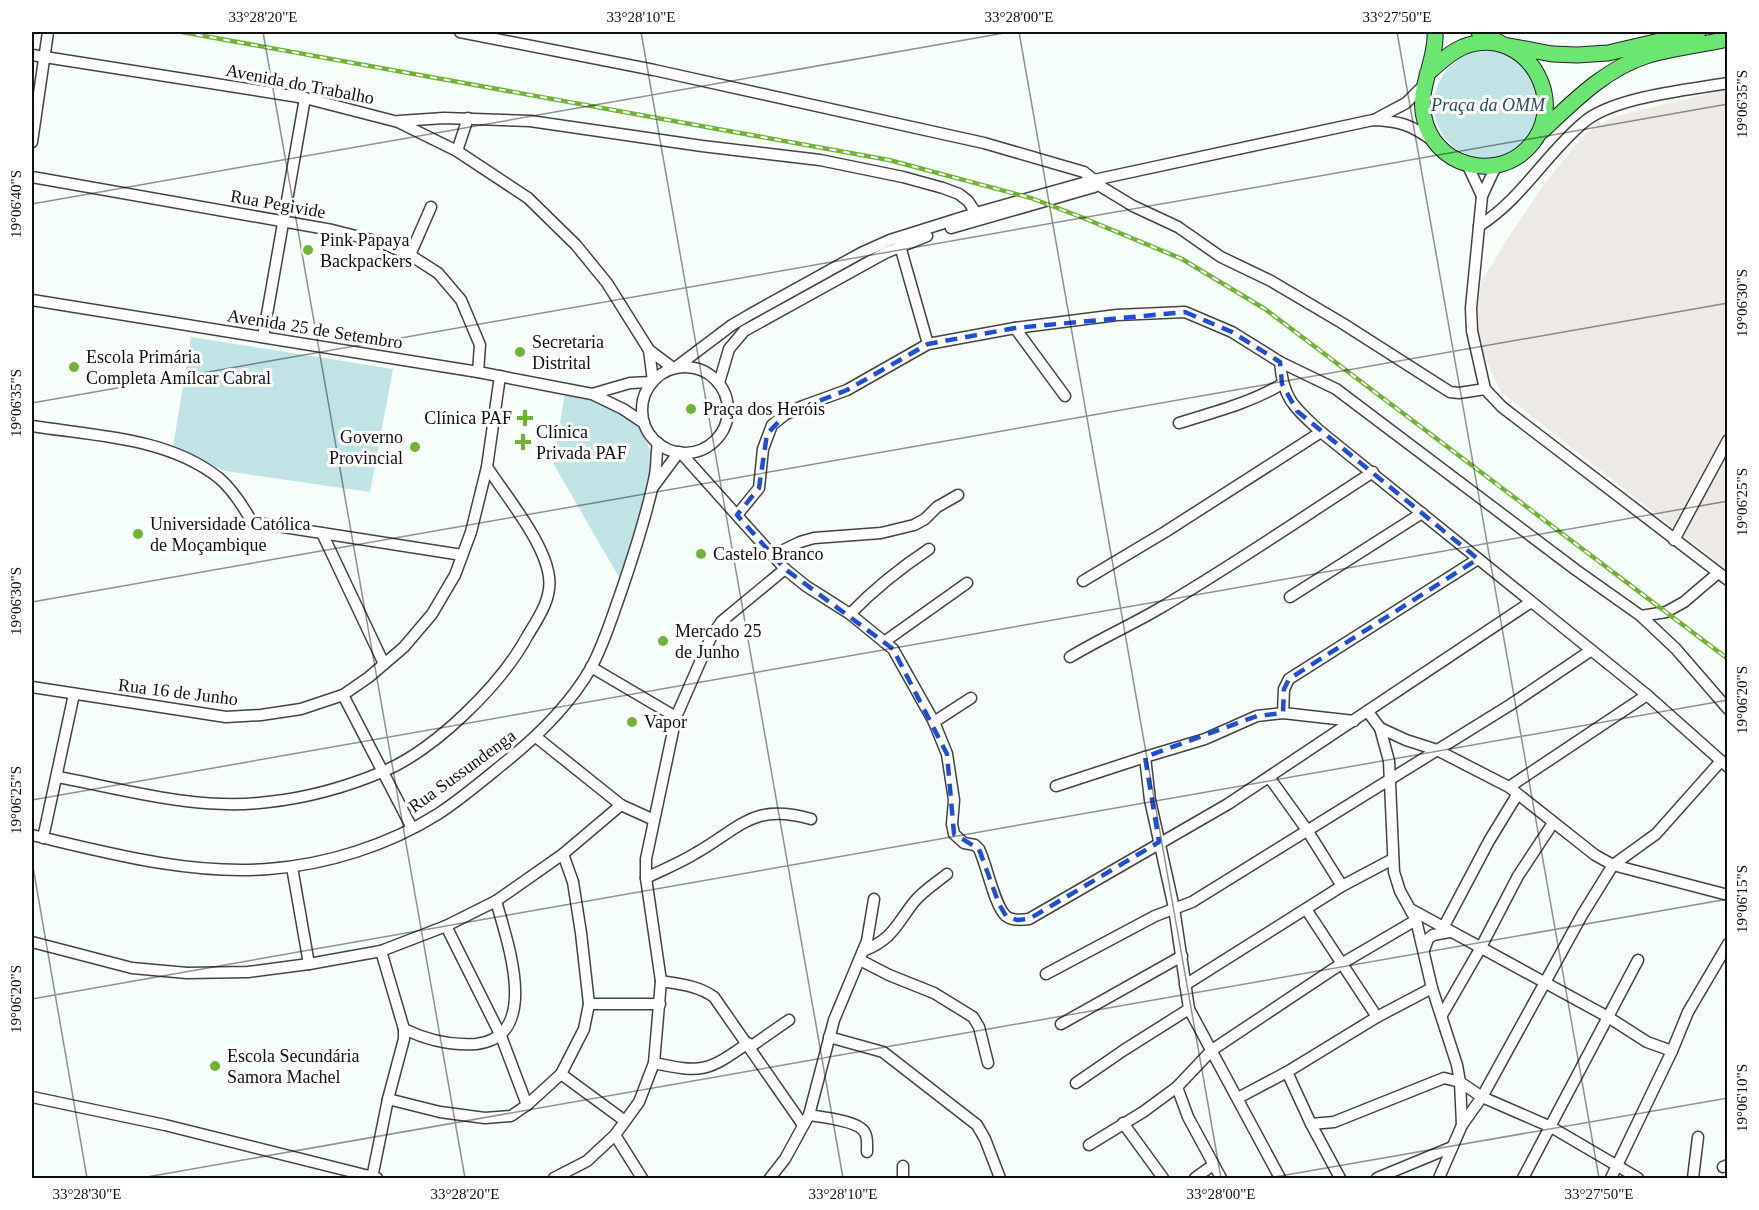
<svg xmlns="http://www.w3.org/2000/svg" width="1759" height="1210" font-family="Georgia,serif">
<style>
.industrial{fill:#edeae6}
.green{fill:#c0e4e6}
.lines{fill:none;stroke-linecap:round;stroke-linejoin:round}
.minor-casing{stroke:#434343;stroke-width:13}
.highway-casing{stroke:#212121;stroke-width:17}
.minor{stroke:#fff;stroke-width:10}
.highway{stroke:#6be670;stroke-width:15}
.rail-casing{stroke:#6fb335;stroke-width:4.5}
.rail{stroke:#fff;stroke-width:2;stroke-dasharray:7;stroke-linecap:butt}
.marked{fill:none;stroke:#1d4ed8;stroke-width:4.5;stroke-dasharray:12 8;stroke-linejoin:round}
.ticks{fill:none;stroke:#101010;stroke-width:1.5;stroke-opacity:0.45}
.poi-dot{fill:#6fb335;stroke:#fff;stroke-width:2}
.labels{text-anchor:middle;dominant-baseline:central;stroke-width:6;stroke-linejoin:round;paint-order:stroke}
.street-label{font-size:18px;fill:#101010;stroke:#fff}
.park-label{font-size:18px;font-style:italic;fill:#264c62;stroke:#fff}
.poi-label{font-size:18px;fill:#101010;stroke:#fff;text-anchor:start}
.neatline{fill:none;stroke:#101010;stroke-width:2}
.ticks-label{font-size:15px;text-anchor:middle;fill:#101010}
</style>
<rect width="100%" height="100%" fill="#f5fef8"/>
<path class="industrial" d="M1727 89V570L1501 392 1478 343V304L1481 282 1508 238 1545 183 1585 134 1612 117Z"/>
<g class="green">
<circle cx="1488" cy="105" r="54"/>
<path d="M191 337 393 369 370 492 225 471 173 447Z"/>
<path d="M565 394C601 400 627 404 645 439 649 448 654 460 654 470 653 486 644 503 639 518 631 538 625 558 620 579L553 463Z"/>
</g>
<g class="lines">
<g class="minor-casing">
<g id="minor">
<path d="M460 32 654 70 984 143 1084 172 1094 180"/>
<path d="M32 55 305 98 398 122 457 151 528 198 576 245 607 283 649 350 673 368"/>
<path d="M1376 119 1406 103 1424 85"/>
<path d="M399 121 444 118 530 121 702 146 820 160 903 177 943 188 959 194 968 201 976 213"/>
<path d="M32 142 48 32"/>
<path d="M457 151 468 118"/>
<path d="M1467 164 1482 196"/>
<path d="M1496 166 1482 196 1471 308 1472 331 1485 389 1502 407 1728 580"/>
<path d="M32 177 332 230 380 242 410 255 438 273 461 300 480 345 478 372"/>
<path d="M1100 186 1133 206 1178 227 1221 257 1271 281 1342 323 1450 392 1459 393 1485 389"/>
<path d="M1479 226C1522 199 1545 155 1583 123 1612 97 1688 90 1728 83"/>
<path d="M951 228 1094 187"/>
<path d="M900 246 928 344"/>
<path d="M410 255 431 207"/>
<path d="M32 300 478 372 592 394 623 409 644 423"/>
<path d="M1015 328 1065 396"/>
<path d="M263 337 305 98"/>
<path d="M649 350 653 381"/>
<path d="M1280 362 1336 389 1576 570 1641 616 1676 649 1728 709"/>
<circle cx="685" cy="410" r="43"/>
<path d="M675 368 732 325 749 315 861 253 890 240 976 213 1094 180 1373 120C1400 121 1411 125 1432 140"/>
<path d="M719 383 729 349 744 331 885 253 927 236"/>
<path d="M592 394 630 383 652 382"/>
<path d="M1179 423C1214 412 1250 403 1282 384"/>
<path d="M32 426C95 436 167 437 219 478 233 490 243 506 252 522L462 555"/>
<path d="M681 453 785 569 806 586 850 614 893 649 934 722 947 754 954 800 952 824 954 834 964 843 975 845 979 849C987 865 994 905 1006 916 1012 921 1022 920 1029 919L1228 804 1531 602"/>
<path d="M653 487 679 452"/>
<path d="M737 515 759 488 763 449 772 425 786 414 803 406 847 390 928 344 1015 328 1117 315 1185 312 1232 332 1280 362C1283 400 1295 408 1321 432L1647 695 1728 767"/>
<path d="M322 533 384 664"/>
<path d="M1674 540 1728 440"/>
<path d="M773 555 800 542 814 538 881 533 914 525 925 519 937 507 958 495"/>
<path d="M1083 581 1165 532 1321 432"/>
<path d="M1290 597 1422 513"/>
<path d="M850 614C875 588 899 569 929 549"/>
<path d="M1641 616 1666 612 1684 602 1718 573"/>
<path d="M884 642 967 583"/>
<path d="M1070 657C1098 640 1127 627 1155 611 1229 568 1300 519 1373 472"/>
<path d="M32 687 226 717 261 715 301 709 343 695 369 677 404 647 432 614 455 575 471 532 487 467 500 376"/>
<path d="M343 695 412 828"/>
<path d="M1368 712 1380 728 1389 761 1394 872 1400 891 1416 920 1432 988 1457 1065 1460 1082 1462 1125 1439 1178"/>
<path d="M1283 713 1284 689 1289 679 1478 559"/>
<path d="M676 717 712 635 722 621 785 569"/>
<path d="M934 722 971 698"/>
<path d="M1380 728 1406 740 1437 750 1509 787 1595 855 1613 865 1728 895"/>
<path d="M536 737 621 805 654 820"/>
<path d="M58 777C127 790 198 811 268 802 306 798 346 787 382 772 435 750 501 685 528 635 539 617 552 598 549 577 545 543 506 496 487 467"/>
<path d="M1269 777 1307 830 1342 886"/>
<path d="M1056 786 1145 757"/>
<path d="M1509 787 1647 695"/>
<path d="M32 835C108 853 189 875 268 869 326 865 389 845 438 814 461 799 482 781 503 764 537 737 569 706 591 668 604 644 612 617 621 592 634 554 647 515 655 475 657 464 656 454 658 443"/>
<path d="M43 838 74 694"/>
<path d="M292 867 309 964"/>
<path d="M646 878C662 870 680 863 696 853 743 826 753 803 811 819"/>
<path d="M1306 909 1377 1017"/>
<path d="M1412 910 1608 1017 1647 1042 1672 1051 1611 1178"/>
<path d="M446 926 501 1036 527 1105"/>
<path d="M1443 928 1489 841 1517 795"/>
<path d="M32 942 132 968 187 973 248 972 309 964 381 951 446 926 496 901 563 854 621 805"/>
<path d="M1424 950 1428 939 1433 935 1449 932"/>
<path d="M863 951C893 939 896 925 914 902 923 891 936 883 947 874"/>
<path d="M860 960 889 975 934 993 973 1017 979 1027 988 1063"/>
<path d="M1046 974 1155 916 1192 902 1510 705 1590 651"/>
<path d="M661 981C680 984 699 986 714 997L803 1125"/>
<path d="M1185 985 1342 886 1393 859"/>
<path d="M1432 988 1377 1017 1287 1072 1311 1124 1334 1122 1444 1078 1460 1082 1482 1097 1551 1127 1638 1178"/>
<path d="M589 1004H660"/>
<path d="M1442 1015 1480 949 1518 876 1553 823"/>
<path d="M1061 1024 1182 956"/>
<path d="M404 1029C427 1040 450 1046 476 1044 542 1037 507 941 496 901"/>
<path d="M829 1037 883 1052 977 1125 985 1139 1000 1178"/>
<path d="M750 1047 789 1020"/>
<path d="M1672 1051 1688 1012 1728 944"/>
<path d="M654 1063C702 1073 707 1072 748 1043"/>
<path d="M561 1074 625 1121"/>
<path d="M1076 1083 1124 1050 1189 1009"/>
<path d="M32 1097 165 1125 377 1178"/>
<path d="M1238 1098 1287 1072"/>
<path d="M388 1099 440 1112 485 1118 511 1116 527 1105 561 1074 584 1029 589 1004 581 933 573 882 563 854"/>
<path d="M809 1115C821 1117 860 1121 865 1133 868 1138 867 1146 867 1152"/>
<path d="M1123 1123 1163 1178"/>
<path d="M1311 1124 1340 1178"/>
<path d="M1462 1125 1482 1097 1582 915 1613 865 1656 834 1721 761"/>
<path d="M615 1135 642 1178"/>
<path d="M1089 1145 1143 1112 1177 1087"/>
<path d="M903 1166V1178"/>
<path d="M1723 1167 1728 1165"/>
<path d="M372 1178 388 1099 404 1039V1029L381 951"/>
<path d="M554 1178 587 1161 615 1135 639 1102 654 1063 661 981 646 878V859L676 717 591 667"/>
<path d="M770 1178 785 1159 809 1115 834 1020 867 941 874 899"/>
<path d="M1195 1178 1213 1165"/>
<path d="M1221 1178 1188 1117 1177 1087 1212 1050 1341 964 1416 920"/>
<path d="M1280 1178 1189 1009 1174 908 1150 800 1145 757 1205 739 1257 716 1283 713 1354 721"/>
<path d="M1377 1178 1452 1147"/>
<path d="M1523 1178 1638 960"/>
<path d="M1693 1178 1698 1137"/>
</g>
</g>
<g class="highway-casing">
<g id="highway">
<path d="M1479 32 1504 45 1552 54 1577 55 1608 53 1698 32"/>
<path d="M1427 74C1438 64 1449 53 1463 47 1529 21 1577 112 1520 155 1505 166 1485 169 1468 164 1445 158 1428 139 1424 117 1417 88 1437 60 1435 32"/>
<path d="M1542 131C1573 102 1605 69 1646 56 1672 48 1701 45 1728 39"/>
</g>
</g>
<use href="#minor" class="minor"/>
<use href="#highway" class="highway"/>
<g class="rail-casing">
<path id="rail" d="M182 32 889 160 1031 198 1081 217 1182 259 1265 309 1728 659"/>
</g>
<use href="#rail" class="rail"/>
</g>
<path class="marked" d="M1185 312 1232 332 1280 362 1282 384 1297 411 1478 559 1289 679 1284 689 1283 713 1257 716 1145 757 1159 842 1029 919 1017 920 1006 916 999 904 979 849 954 834 947 754 893 649 785 569 737 515 759 488 767 434 786 414 847 390 928 344 1015 328Z"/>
<path class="ticks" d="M263 32 465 1178M641 32 843 1178M1019 32 1221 1178M1397 32 1599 1178M32 204 1010 32M32 403 1728 104M32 602 1728 303M32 800 1728 501M32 861 87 1178M32 999 1728 700M141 1178 1728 899M1268 1178 1728 1098"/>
<g class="poi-dot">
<circle cx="308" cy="250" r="6"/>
<circle cx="520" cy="352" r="6"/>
<circle cx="74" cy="367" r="6"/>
<circle cx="691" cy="409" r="6"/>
<path d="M522 409h6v6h6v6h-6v6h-6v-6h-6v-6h6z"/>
<path d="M520 433h6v6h6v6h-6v6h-6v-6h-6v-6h6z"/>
<circle cx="415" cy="447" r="6"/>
<circle cx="138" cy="534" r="6"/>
<circle cx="701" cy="554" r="6"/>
<circle cx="663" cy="641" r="6"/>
<circle cx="632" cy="722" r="6"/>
<circle cx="215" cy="1066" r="6"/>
</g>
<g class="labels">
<g class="street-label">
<text transform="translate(300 84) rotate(11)">Avenida do Trabalho</text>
<text transform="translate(278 204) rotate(10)">Rua Pegivide</text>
<text transform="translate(315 329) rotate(9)">Avenida 25 de Setembro</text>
<text transform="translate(178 692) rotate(7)">Rua 16 de Junho</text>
<text transform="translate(462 771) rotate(-36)">Rua Sussundenga</text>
</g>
<g class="park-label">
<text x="1488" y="105">Praça da OMM</text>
</g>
<g class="poi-label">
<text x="320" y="240">Pink Papaya<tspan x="320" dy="21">Backpackers</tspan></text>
<text x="532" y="342">Secretaria<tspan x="532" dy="21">Distrital</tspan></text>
<text x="86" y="357">Escola Primária<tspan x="86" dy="21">Completa Amílcar Cabral</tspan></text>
<text x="703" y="409">Praça dos Heróis</text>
<text x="512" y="418" text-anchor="end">Clínica PAF</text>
<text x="536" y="432">Clínica<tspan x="536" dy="21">Privada PAF</tspan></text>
<text x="403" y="437" text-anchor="end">Governo<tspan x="403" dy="21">Provincial</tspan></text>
<text x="150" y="524">Universidade Católica<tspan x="150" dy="21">de Moçambique</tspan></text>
<text x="713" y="554">Castelo Branco</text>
<text x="675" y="631">Mercado 25<tspan x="675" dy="21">de Junho</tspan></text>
<text x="644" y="722">Vapor</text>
<text x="227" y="1056">Escola Secundária<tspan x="227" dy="21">Samora Machel</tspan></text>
</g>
</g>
<rect width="1759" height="1210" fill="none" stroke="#ffffff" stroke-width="66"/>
<rect x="33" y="33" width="1693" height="1144" class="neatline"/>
<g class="ticks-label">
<text x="263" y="22">33°28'20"E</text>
<text x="641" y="22">33°28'10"E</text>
<text x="1019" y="22">33°28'00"E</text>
<text x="1397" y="22">33°27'50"E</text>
<text transform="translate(1742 104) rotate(-90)" y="5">19°06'35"S</text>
<text transform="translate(16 204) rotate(-90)" y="5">19°06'40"S</text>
<text transform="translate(1742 303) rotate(-90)" y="5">19°06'30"S</text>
<text transform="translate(16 403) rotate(-90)" y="5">19°06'35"S</text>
<text transform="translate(1742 502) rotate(-90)" y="5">19°06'25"S</text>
<text transform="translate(16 601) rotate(-90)" y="5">19°06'30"S</text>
<text transform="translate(1742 700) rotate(-90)" y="5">19°06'20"S</text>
<text transform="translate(16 800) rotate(-90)" y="5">19°06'25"S</text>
<text transform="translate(1742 899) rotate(-90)" y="5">19°06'15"S</text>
<text transform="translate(16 999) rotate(-90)" y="5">19°06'20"S</text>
<text transform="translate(1742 1098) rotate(-90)" y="5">19°06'10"S</text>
<text x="87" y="1199">33°28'30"E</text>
<text x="465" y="1199">33°28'20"E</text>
<text x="843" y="1199">33°28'10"E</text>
<text x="1221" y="1199">33°28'00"E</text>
<text x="1599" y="1199">33°27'50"E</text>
</g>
</svg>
